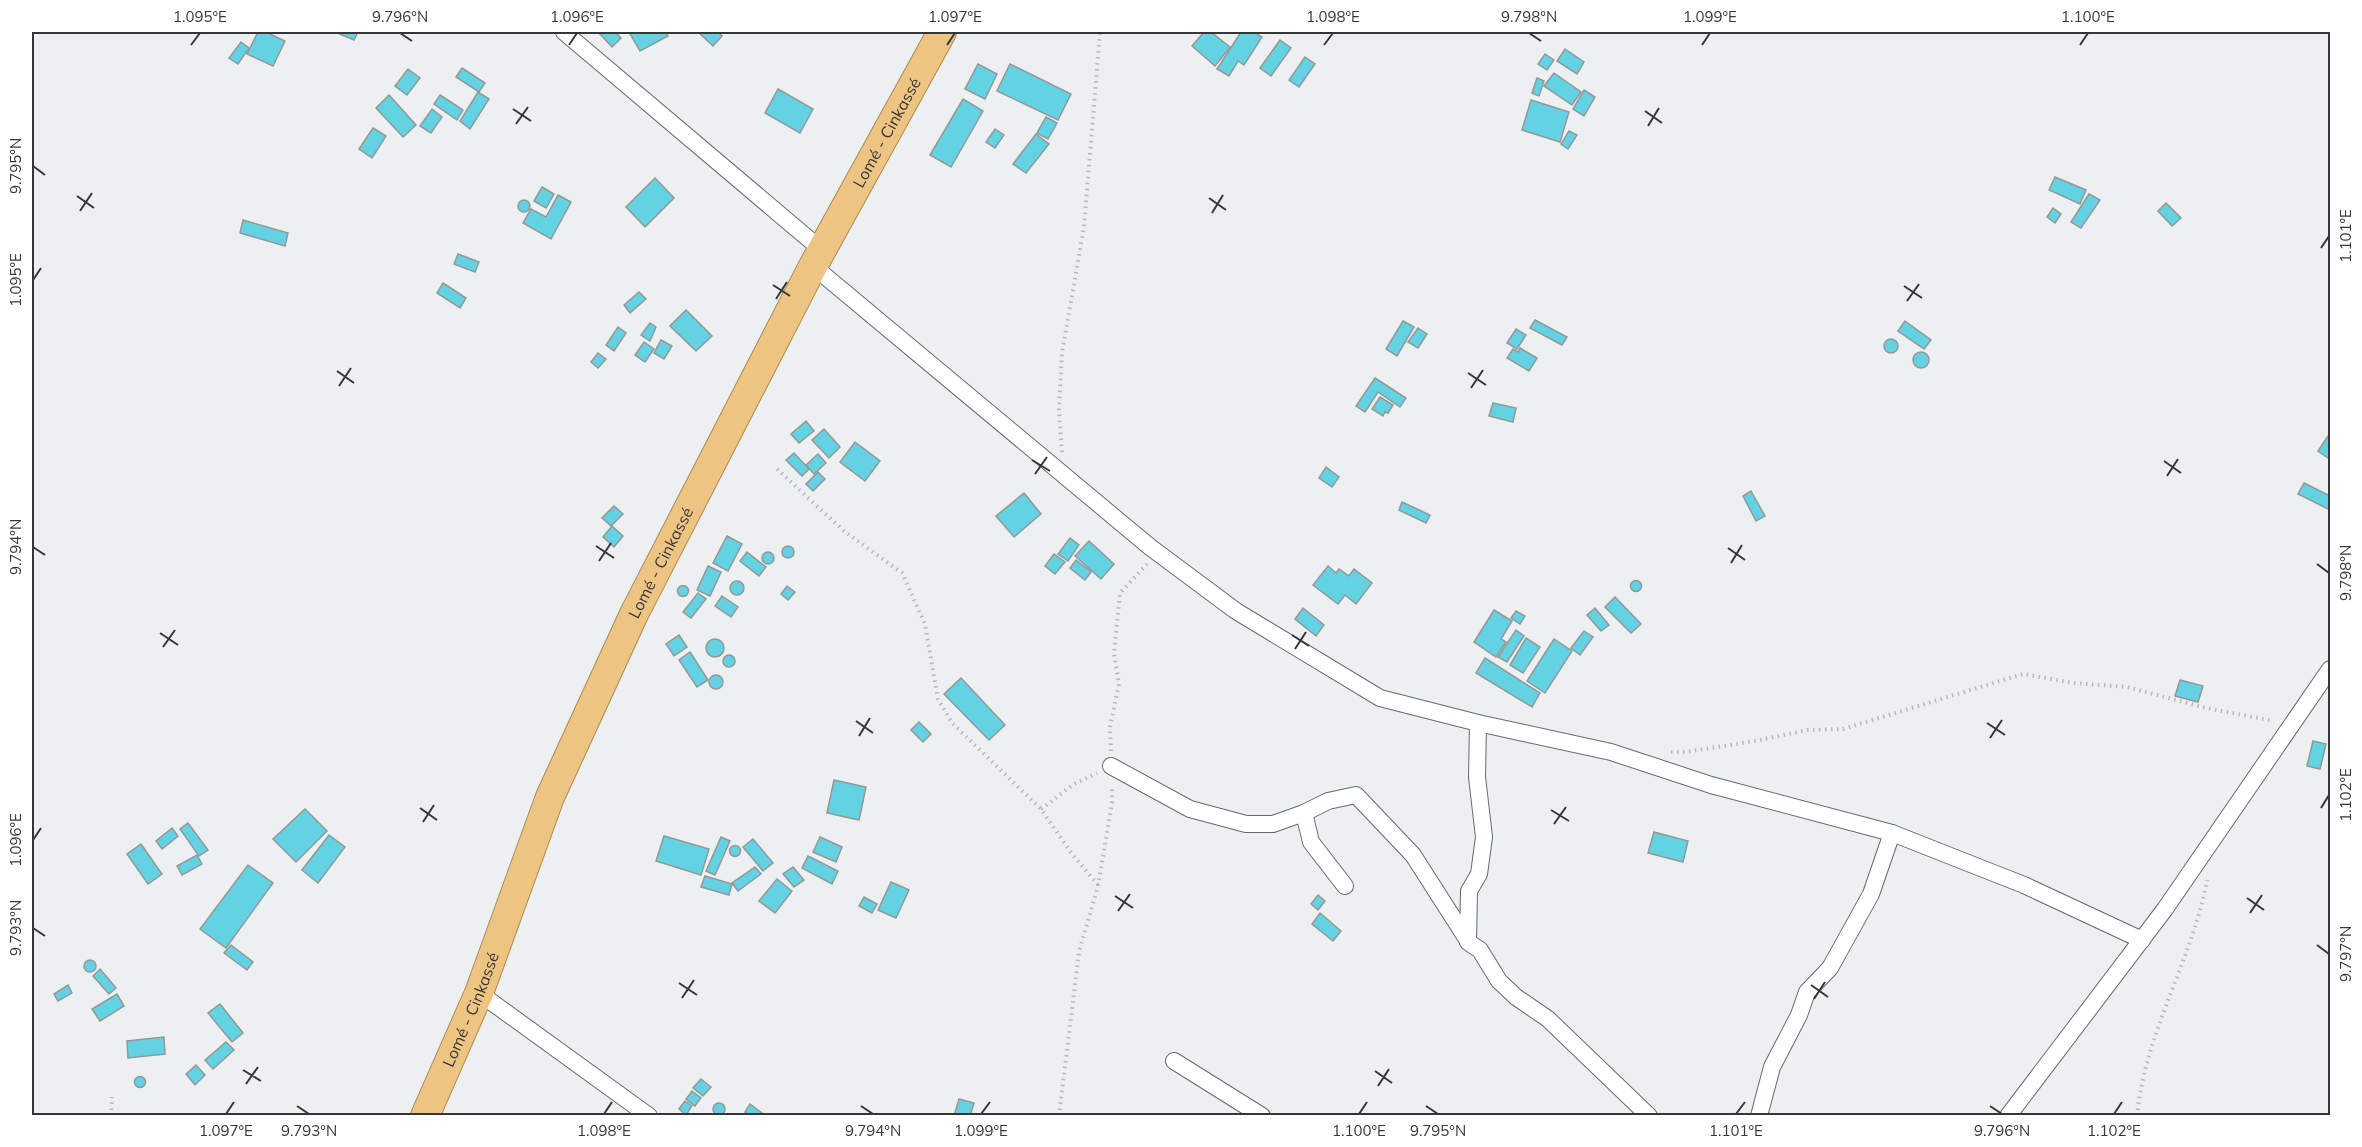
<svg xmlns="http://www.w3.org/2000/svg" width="2362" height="1147" font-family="Mulish,sans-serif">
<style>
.building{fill:#63d3e4;stroke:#949798;stroke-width:1.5}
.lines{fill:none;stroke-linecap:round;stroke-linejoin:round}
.minor-casing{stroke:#676a6b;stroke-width:18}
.trunk-casing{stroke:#aa8953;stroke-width:30}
.path{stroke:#b5b8b8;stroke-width:4;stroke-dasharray:1.5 4.5;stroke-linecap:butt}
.minor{stroke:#fff;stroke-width:16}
.trunk{stroke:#eec482;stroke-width:28}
.ticks{fill:none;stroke:#353636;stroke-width:2}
.labels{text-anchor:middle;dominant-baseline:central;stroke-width:4.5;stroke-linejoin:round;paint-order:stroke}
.street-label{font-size:16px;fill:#353636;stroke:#fff}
.neatline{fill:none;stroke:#353636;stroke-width:2}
.ticks-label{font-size:15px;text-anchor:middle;fill:#353636}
</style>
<rect width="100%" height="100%" fill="#edf0f1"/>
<g class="building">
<path d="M258 32H266L285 41 273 66 247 54Z"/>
<path d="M335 32H358L354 40Z"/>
<path d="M598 32H615L621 38 612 47Z"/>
<path d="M629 32H665L668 36 640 51Z"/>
<path d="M698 32H718L722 36 713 46Z"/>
<path d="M1204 32H1211L1230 47 1215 66 1192 46Z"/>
<path d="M1241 32H1254L1262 37 1244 65 1238 61 1229 76 1217 69Z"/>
<path d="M1280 40 1291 48 1271 76 1260 68Z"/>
<path d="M241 42 249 48 238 64 229 58Z"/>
<path d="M1565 49 1584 62 1577 74 1557 61Z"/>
<path d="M1545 54 1554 60 1547 70 1538 64Z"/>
<path d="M1305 57 1315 64 1299 87 1289 80Z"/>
<path d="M978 64 997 74 985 99 965 89Z"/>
<path d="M1010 64 1071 94 1058 120 997 91Z"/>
<path d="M462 68 485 83 479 92 456 77Z"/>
<path d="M408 69 420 78 407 95 395 86Z"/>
<path d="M1554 73 1581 92 1572 105 1544 86Z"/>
<path d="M1537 78 1544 81 1539 96 1532 93Z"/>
<path d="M778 89 813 109 800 133 765 113Z"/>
<path d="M1584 90 1595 97 1584 116 1573 109Z"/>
<path d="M478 92 489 99 470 129 460 121Z"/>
<path d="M389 95 416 125 403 137 376 108Z"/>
<path d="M440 95 463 110 457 120 434 104Z"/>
<path d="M963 99 983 111 951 167 930 155Z"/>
<path d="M1531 100 1569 112 1560 142 1522 130Z"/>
<path d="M432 109 442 117 431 133 420 126Z"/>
<path d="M1046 117 1057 123 1048 139 1037 133Z"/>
<path d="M373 128 386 136 372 158 359 149Z"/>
<path d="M995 129 1004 135 995 148 986 142Z"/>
<path d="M1569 131 1577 135 1568 149 1561 144Z"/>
<path d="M1036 134 1049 144 1026 173 1013 164Z"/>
<path d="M2055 177 2086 190 2080 204 2049 190Z"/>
<path d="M655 178 674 198 645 227 626 207Z"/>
<path d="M542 187 554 194 546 208 534 201Z"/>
<path d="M2089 194 2100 200 2081 228 2071 222Z"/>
<path d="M558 195 571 202 551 239 523 223 531 209 546 217Z"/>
<circle cx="524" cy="206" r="6"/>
<path d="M2166 203 2181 218 2172 226 2158 211Z"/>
<path d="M2053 208 2061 214 2055 223 2047 217Z"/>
<path d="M243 220 288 233 285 246 240 233Z"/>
<path d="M458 254 479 262 475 272 454 264Z"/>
<path d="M443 283 466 298 460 308 437 293Z"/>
<path d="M639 292 646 299 630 313 624 305Z"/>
<path d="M686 310 712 336 696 351 670 326Z"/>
<path d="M1535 320 1567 337 1562 345 1530 328Z"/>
<path d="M1403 321 1414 327 1397 356 1386 349Z"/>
<path d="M1905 321 1931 340 1924 349 1898 331Z"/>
<path d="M650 323 656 327 650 341 641 335Z"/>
<path d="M618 327 626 333 614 351 606 345Z"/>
<path d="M1418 328 1427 334 1418 348 1408 342Z"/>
<path d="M1516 329 1526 335 1517 349 1507 343Z"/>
<circle cx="1891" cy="346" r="7"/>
<path d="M661 340 672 346 664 359 654 353Z"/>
<path d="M644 342 654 349 645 362 635 355Z"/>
<path d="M1520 348 1537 358 1529 371 1507 358 1513 349 1518 352Z"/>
<circle cx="1921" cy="360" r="8"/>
<path d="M598 353 606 359 598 368 591 362Z"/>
<path d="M1375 378 1406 398 1400 407 1378 392 1365 412 1356 406Z"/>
<path d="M1380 397 1393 405 1388 413 1385 412 1383 416 1372 409Z"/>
<path d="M1493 403 1516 408 1513 422 1489 416Z"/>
<path d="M806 421 814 431 799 443 791 434Z"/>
<path d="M824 429 840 447 829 458 812 440Z"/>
<path d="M2330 433V454L2328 458 2318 451Z"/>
<path d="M855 442 880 461 865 481 840 462Z"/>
<path d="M794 453 809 469 802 476 786 460Z"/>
<path d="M818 454 826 463 814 474 806 465Z"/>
<path d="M1326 467 1339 477 1332 487 1319 478Z"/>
<path d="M818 472 825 479 813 491 806 484Z"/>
<path d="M2304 483 2330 496V510L2298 494Z"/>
<path d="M1751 491 1765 516 1756 521 1743 496Z"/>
<path d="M1024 493 1041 514 1014 537 996 516Z"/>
<path d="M1402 502 1430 515 1426 523 1399 510Z"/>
<path d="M614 506 623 514 611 526 602 518Z"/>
<path d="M612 526 623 536 614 547 603 537Z"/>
<path d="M727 536 742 544 728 571 713 563Z"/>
<path d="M1070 538 1079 545 1068 561 1058 554Z"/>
<path d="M1089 541 1114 564 1101 579 1075 556Z"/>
<circle cx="788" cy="552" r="6"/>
<path d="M747 552 766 567 759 576 740 561Z"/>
<circle cx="768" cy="558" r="6"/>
<path d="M1054 554 1065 562 1055 574 1045 566Z"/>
<path d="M1076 560 1091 572 1085 580 1070 568Z"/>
<path d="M708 566 721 572 710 596 697 590Z"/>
<path d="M1328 566 1336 573 1339 569 1349 576 1354 569 1372 583 1356 604 1345 595 1338 604 1313 585Z"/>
<circle cx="1636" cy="586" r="5.5"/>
<circle cx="737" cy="588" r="7"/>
<circle cx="683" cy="591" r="5.5"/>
<path d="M787 586 795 592 788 600 781 594Z"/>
<path d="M698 593 706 599 691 618 683 612Z"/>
<path d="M722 596 738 607 731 617 715 606Z"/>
<path d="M1615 597 1641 624 1631 633 1605 607Z"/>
<path d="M1303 608 1324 625 1316 636 1295 619Z"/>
<path d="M1595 608 1609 625 1601 631 1587 615Z"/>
<path d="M1494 610 1512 621 1501 639 1506 642 1496 657 1474 642Z"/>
<path d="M1516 611 1525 616 1520 624 1511 618Z"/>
<path d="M1516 630 1524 636 1507 662 1498 657Z"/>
<path d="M1584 631 1593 637 1580 655 1571 648Z"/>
<path d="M679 635 687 647 674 656 666 644Z"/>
<path d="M1526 638 1540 647 1523 673 1510 665Z"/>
<path d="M1554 639 1572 651 1545 693 1527 681Z"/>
<circle cx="715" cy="648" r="9"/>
<path d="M690 652 708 680 697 687 679 660Z"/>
<circle cx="729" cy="661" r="6"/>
<path d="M1485 658 1540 693 1532 707 1476 673Z"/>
<circle cx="716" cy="682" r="7"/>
<path d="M961 678 1005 725 989 740 944 694Z"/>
<path d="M2180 680 2203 686 2198 702 2175 696Z"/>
<path d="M919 722 931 734 923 742 911 730Z"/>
<path d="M2313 741 2326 744 2320 769 2307 766Z"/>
<path d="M834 780 866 787 859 820 827 813Z"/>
<path d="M305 809 327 831 296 862 273 839Z"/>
<path d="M188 823 208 850 199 856 180 829Z"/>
<path d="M172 828 178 836 162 849 156 841Z"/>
<path d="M1654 832 1688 841 1683 862 1648 853Z"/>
<path d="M329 835 345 847 318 883 302 870Z"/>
<path d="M664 836 709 849 701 875 656 861Z"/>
<path d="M721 837 730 841 715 875 706 871Z"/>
<path d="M820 837 842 847 836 862 813 852Z"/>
<path d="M753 839 773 863 763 871 743 847Z"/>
<path d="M141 844 162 874 148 884 127 854Z"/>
<circle cx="735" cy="851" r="5.5"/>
<path d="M197 855 202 864 182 875 177 866Z"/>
<path d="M808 856 838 871 832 884 802 868Z"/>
<path d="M248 865 273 883 226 948 200 929Z"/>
<path d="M755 867 761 874 738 891 732 883Z"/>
<path d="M793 867 804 880 794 887 783 874Z"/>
<path d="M705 876 732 884 729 895 701 887Z"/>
<path d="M777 879 792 891 775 913 759 901Z"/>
<path d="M891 882 909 890 896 918 878 910Z"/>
<path d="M1318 895 1325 901 1318 910 1311 904Z"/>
<path d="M864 897 877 904 872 913 859 906Z"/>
<path d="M1320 913 1341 931 1333 941 1312 924Z"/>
<path d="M231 945 253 962 247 970 224 953Z"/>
<circle cx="90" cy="966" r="6"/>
<path d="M100 969 116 988 109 994 93 976Z"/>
<path d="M68 985 72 993 58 1001 54 994Z"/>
<path d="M117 994 124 1006 100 1021 92 1009Z"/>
<path d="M220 1004 243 1033 232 1042 208 1013Z"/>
<path d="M164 1037 165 1054 128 1058 127 1041Z"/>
<path d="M226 1042 234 1050 213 1069 205 1060Z"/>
<path d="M196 1065 205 1075 195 1085 186 1074Z"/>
<circle cx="140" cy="1082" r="5.5"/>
<path d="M701 1079 711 1087 703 1096 693 1088Z"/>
<path d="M692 1091 701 1098 695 1106 686 1099Z"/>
<path d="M959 1099 974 1103 970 1116H954Z"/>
<path d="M685 1101 692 1106 686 1115 679 1109Z"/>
<circle cx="719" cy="1109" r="6"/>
<path d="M750 1104 762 1113 760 1116H750L745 1112Z"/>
</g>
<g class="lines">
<g class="minor-casing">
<g id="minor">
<path d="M564 32 823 251"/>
<path d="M813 266 1150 547 1236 611 1380 698 1478 723 1611 752 1711 785 1892 833 2024 885 2142 940"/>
<path d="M1478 723 1477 777 1484 837 1479 874 1469 891 1468 942 1480 950 1499 981 1516 997 1548 1019 1649 1116"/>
<path d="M1111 766 1190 809 1246 824H1273L1304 813"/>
<path d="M1345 886 1311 842 1304 813 1328 801 1356 795 1413 855 1468 941"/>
<path d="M479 993 649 1116"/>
<path d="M1174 1061 1262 1116"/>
<path d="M1759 1116 1772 1067 1799 1015 1807 992 1830 968 1871 894 1892 833"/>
<path d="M2008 1116 2165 909 2330 669"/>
</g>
</g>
<g class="trunk-casing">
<g id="trunk">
<path id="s1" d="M425 1116 479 993 550 797 634 614 813 266 942 32"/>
</g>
</g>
<g class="path">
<path d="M1062 452 1059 410 1062 353 1084 227 1100 32"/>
<path d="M777 469 844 531 902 573 925 624 938 699 952 723 1041 809 1072 854 1098 885"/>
<path d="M1111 751 1110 727 1119 684 1114 654 1120 593 1147 564"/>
<path d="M1671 752H1686L1755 741 1807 730 1843 729 2023 674 2074 683 2127 687 2206 708 2274 721"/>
<path d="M1041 809 1074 784 1097 773"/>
<path d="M111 1116 112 1097"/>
<path d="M1059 1116 1079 952 1098 886 1112 803V785"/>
<path d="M2137 1116C2145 1032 2192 961 2207 880"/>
</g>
<use href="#minor" class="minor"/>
<use href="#trunk" class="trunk"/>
</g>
<path class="ticks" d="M400 33 412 41M1529 33 1541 41M191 45 200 33M569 45 577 33M947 45 955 33M1324 45 1333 33M1702 45 1710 33M2080 45 2088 33M513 109 531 121M1645 111 1662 123M516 124 528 107M1648 126 1659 108M33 166 45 175M77 196 94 208M1209 198 1226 210M80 211 92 193M1212 213 1223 195M2321 248 2329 236M33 280 41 268M773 285 790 296M1904 286 1922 298M776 299 787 282M1907 301 1919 284M337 371 354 383M1468 373 1486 385M339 386 351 368M1471 388 1483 370M1032 460 1050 471M2164 461 2181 473M1035 474 1047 457M2167 476 2178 459M596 546 614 558M33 547 45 555M1728 548 1745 560M599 561 611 543M1731 563 1742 545M2317 564 2329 573M160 633 178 645M1292 635 1309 646M163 647 175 630M1295 649 1306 632M856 721 873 733M1987 723 2005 735M859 736 870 718M1990 738 2002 720M420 808 437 820M2321 808 2329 795M1551 810 1569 821M423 822 434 805M1554 824 1566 807M33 840 41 828M1115 896 1133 908M2247 898 2264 910M1118 911 1130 894M2250 913 2262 895M33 928 45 936M2317 945 2329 954M679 983 697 995M1811 985 1828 997M682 998 694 980M1814 999 1825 982M243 1070 261 1081M1375 1071 1392 1083M246 1084 258 1067M1378 1086 1389 1069M297 1106 309 1114M861 1106 873 1114M1426 1106 1438 1114M1990 1106 2002 1114M226 1114 234 1102M604 1114 612 1102M981 1114 990 1102M1359 1114 1367 1102M1736 1114 1745 1102M2114 1114 2122 1102"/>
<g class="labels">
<g class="street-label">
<text stroke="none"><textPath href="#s1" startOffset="1088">Lomé - Cinkassé</textPath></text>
<text stroke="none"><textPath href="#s1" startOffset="602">Lomé - Cinkassé</textPath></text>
<text stroke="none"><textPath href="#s1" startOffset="116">Lomé - Cinkassé</textPath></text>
</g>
</g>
<rect width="2362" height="1147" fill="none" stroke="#ffffff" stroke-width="66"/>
<rect x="33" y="33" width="2296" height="1081" class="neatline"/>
<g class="ticks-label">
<text x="200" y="22">1.095°E</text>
<text x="400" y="22">9.796°N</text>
<text x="577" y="22">1.096°E</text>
<text x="955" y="22">1.097°E</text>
<text x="1333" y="22">1.098°E</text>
<text x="1529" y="22">9.798°N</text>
<text x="1710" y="22">1.099°E</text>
<text x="2088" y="22">1.100°E</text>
<text transform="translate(16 166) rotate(-90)" y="5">9.795°N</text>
<text transform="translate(2346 236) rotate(-90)" y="5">1.101°E</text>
<text transform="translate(16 280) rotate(-90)" y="5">1.095°E</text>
<text transform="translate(16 547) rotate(-90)" y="5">9.794°N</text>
<text transform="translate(2346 573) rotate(-90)" y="5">9.798°N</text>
<text transform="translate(2346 795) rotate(-90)" y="5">1.102°E</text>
<text transform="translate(16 840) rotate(-90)" y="5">1.096°E</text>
<text transform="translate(16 928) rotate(-90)" y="5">9.793°N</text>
<text transform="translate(2346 954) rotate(-90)" y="5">9.797°N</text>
<text x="226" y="1136">1.097°E</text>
<text x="309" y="1136">9.793°N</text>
<text x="604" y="1136">1.098°E</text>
<text x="873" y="1136">9.794°N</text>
<text x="981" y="1136">1.099°E</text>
<text x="1359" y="1136">1.100°E</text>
<text x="1438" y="1136">9.795°N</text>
<text x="1736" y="1136">1.101°E</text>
<text x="2002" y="1136">9.796°N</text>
<text x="2114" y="1136">1.102°E</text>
</g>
</svg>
